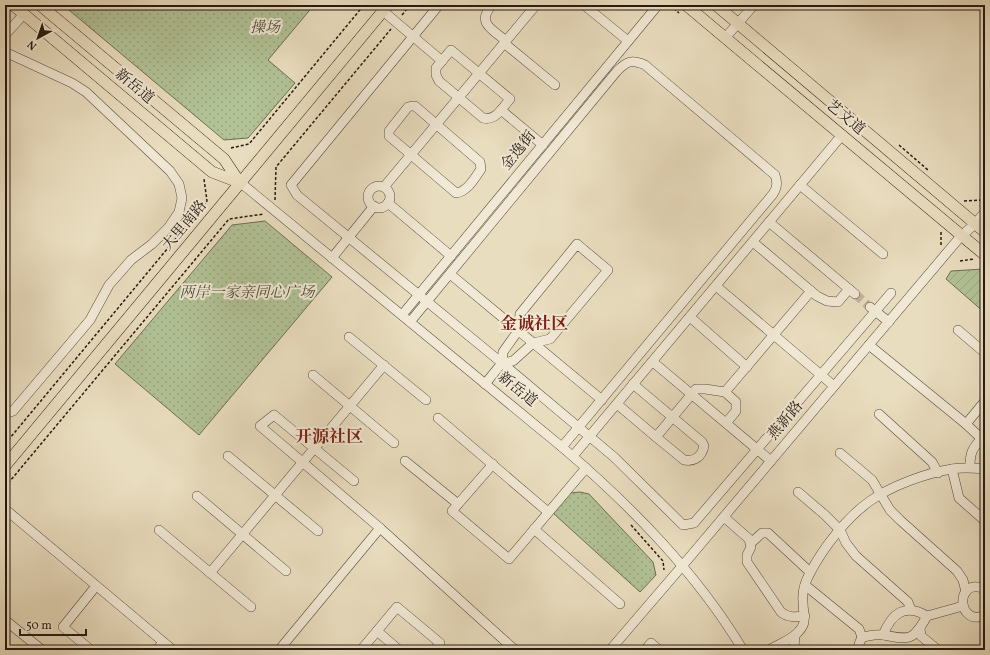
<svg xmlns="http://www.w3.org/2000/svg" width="990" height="655" font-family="Vollkorn,'Noto Serif SC',serif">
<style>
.grass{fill:url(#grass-dots);stroke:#6c6e53}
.garden{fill:url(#garden-furrows);stroke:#6c6e53}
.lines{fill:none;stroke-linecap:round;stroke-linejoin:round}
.minor-tunnel{stroke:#c2b69c;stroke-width:9;stroke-dasharray:9 4.5;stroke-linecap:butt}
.minor-casing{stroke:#574b3c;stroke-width:10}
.major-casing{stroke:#261a10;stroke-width:12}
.path{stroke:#261a10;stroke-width:1.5;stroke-dasharray:3 2;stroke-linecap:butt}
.minor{stroke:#f1e9d5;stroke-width:9}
.major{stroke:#e9ddbf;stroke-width:11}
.labels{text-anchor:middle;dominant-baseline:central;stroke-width:4;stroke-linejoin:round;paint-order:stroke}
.park-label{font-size:15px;font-style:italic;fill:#504c38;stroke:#f1e9d5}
.street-label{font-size:15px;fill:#261a10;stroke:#f1e9d5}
.quarter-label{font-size:17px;font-weight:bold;fill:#7a1f14;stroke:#f1e9d5}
</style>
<defs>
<pattern id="grass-dots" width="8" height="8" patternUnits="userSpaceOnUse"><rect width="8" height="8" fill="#b1c296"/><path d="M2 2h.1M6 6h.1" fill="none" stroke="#98a680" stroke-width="1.8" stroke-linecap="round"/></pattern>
<pattern id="garden-furrows" width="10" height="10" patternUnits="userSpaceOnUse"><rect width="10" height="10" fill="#b1c296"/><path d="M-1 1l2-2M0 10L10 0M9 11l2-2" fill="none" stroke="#98a680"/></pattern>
</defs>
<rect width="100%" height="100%" fill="#e9ddbf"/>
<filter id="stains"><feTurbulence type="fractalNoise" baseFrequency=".005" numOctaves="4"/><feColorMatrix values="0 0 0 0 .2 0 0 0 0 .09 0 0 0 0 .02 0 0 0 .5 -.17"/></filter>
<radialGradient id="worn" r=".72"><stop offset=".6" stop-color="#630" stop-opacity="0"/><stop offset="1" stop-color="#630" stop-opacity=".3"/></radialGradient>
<g class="grass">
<path d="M63 5H314L268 60 295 83 248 138 224 140Z"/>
<path d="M265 221 332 277 199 435 115 364 232 225Z"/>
<path d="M580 492 589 494 653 562 656 575 640 592 553 513 570 493Z"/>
</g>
<path class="garden" d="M984 269 985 270V313L946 279 951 271Z"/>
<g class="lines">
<path class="minor-tunnel" d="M855 294 870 307"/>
<g class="minor-casing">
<g id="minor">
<path d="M439 5 291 185 297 195 502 363 614 457 683 525 694 523 891 293"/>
<path d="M492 5C476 23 492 29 506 41"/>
<path d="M584 5 628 41"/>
<path d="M383 11 442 61"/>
<path d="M5 35 24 14"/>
<path d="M725 38 754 5"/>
<path d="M504 43 555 85"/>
<path d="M451 50 510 99C502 108 496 121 483 118L439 81 436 75V68Z"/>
<path d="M5 52 72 83 86 92 170 171 179 184 182 198 179 212 168 228 152 244 131 260 109 285 90 320 13 411 5 414"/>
<path d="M412 106H415L480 162 481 169C475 178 467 192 456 193L389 136V131L408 107Z"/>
<path d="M501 110 543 145"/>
<path d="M241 183 562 447C631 506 696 572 743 650"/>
<path d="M800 185 883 254"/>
<circle cx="379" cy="197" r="11"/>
<path d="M384 187 536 5"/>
<path d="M388 203 451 256"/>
<path d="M769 222 855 294"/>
<path d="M753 242 817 296 827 301 838 302 849 289"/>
<path d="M577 244 608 270 550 339 533 343 513 361 502 363 503 352 518 331 520 314Z"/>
<path d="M332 258 374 206"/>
<path d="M450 274 602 400"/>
<path d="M716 286 834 386"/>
<path d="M870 307 889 322"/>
<path d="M402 315 658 5"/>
<path d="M690 317 747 367"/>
<path d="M410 322 617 71C627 61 632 59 645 65L775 175C778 183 777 188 773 194L562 447"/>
<path d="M958 330 985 353"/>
<path d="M349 337 426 400"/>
<path d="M869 345 966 424 985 442"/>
<path d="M653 362 771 461"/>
<path d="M313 375 394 443"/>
<path d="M485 384 502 363"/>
<path d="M633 384 702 442 704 446C702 456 695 462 684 460L656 437"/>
<path d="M725 392 736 402V411L726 423"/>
<path d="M617 404 656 437 696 389H705L725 392 811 291"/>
<path d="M879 414 932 462 938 473"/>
<path d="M438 418 548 512"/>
<path d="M966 424 985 401"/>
<path d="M840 453 872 480 890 510 900 520 957 571 963 580 966 592"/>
<path d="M228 456 318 531"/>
<path d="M573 456 842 135"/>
<path d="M405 461 458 504"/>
<path d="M493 464 452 511 509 559 586 468"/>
<path d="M970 467C970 453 972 449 981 439"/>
<path d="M952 469 959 498 985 521"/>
<path d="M354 481 274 415 260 426 380 528 515 650"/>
<path d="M798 492 825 515 840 530 846 543 856 556 908 602 911 610"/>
<path d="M197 496 286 571"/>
<path d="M5 509 173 650"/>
<path d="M724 517 749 539 751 547 747 555V562L781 612C788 618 796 617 805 616"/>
<path d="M534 529 620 604"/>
<path d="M159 530 251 607"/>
<path d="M751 543 762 533H768L810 572"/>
<path d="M210 573 384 365"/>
<path d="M805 585 859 629 862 637"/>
<path d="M985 589C954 576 957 628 985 615"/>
<path d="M5 620 42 650"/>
<path d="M920 629 921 636 938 650"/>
<path d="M377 631 397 607 440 643 434 650"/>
<path d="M883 635C892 613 905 603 927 616"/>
<path d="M795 636 794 647 795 650"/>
<path d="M91 650 63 627 96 586"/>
<path d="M157 650 163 642"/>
<path d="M279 650 380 528"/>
<path d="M361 650 377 631 399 650"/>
<path d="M610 650 689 558 961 236 975 224 985 212"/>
<path d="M645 650 651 643 659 650"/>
<path d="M769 650C777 645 788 641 795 635 809 623 803 617 803 602 802 592 805 582 810 573 823 548 847 517 870 501 891 486 926 473 952 469 963 467 974 468 985 469"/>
<path d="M858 650 859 644 862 637C869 636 877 634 884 635 910 640 913 641 927 616L963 606"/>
</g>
</g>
<g class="major-casing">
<g id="major">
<path d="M13 5 212 172 241 183"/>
<path d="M40 5 224 159 240 183"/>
<path d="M686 5 985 255"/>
<path d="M716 5 985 232"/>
<path d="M5 466 388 5"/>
</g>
</g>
<g class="path">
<path d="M670 5 679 13"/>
<path d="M402 15 410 5"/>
<path d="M899 145 928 170"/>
<path d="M231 148 249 144 364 5"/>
<path d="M275 200 276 167 391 29"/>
<path d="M964 201 982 200"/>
<path d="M941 245V232"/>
<path d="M960 261 974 259"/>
<path d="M5 444 207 201 204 179"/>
<path d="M5 487 229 219 264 214"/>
<path d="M631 525 663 561 664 570"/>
</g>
<use href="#minor" class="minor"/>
<use href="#major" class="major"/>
</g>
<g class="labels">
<g class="park-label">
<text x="265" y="28">操场</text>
<text x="247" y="293">两岸一家亲同心广场</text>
</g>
<g class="street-label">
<text transform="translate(134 87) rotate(40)">新岳道</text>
<text transform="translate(845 118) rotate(40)">艺文道</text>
<text transform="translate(519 151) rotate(-51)">金逸街</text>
<text transform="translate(185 226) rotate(-50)">大里南路</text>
<text transform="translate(517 390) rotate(39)">新岳道</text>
<text transform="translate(786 421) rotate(-50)">燕新路</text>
</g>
<g class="quarter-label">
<text x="534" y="324">金诚社区</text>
<text x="329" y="437">开源社区</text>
</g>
</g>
<rect width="990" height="655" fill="none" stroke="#e9ddbf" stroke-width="20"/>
<rect x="6" y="6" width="978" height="643" fill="none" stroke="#261a10" stroke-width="2"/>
<rect x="10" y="10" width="970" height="635" fill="none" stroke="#261a10"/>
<g transform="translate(38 38) rotate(220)" stroke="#f1e9d5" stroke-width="3" paint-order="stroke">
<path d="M0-3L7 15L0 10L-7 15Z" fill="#261a10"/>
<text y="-6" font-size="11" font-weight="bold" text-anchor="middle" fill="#261a10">N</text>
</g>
<path d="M20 629v6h66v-6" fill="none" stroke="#261a10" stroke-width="2"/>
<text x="26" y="629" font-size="12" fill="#261a10" stroke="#f1e9d5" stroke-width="3" paint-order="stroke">50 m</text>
<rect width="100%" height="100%" filter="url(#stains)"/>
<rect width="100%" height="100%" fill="url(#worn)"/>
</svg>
